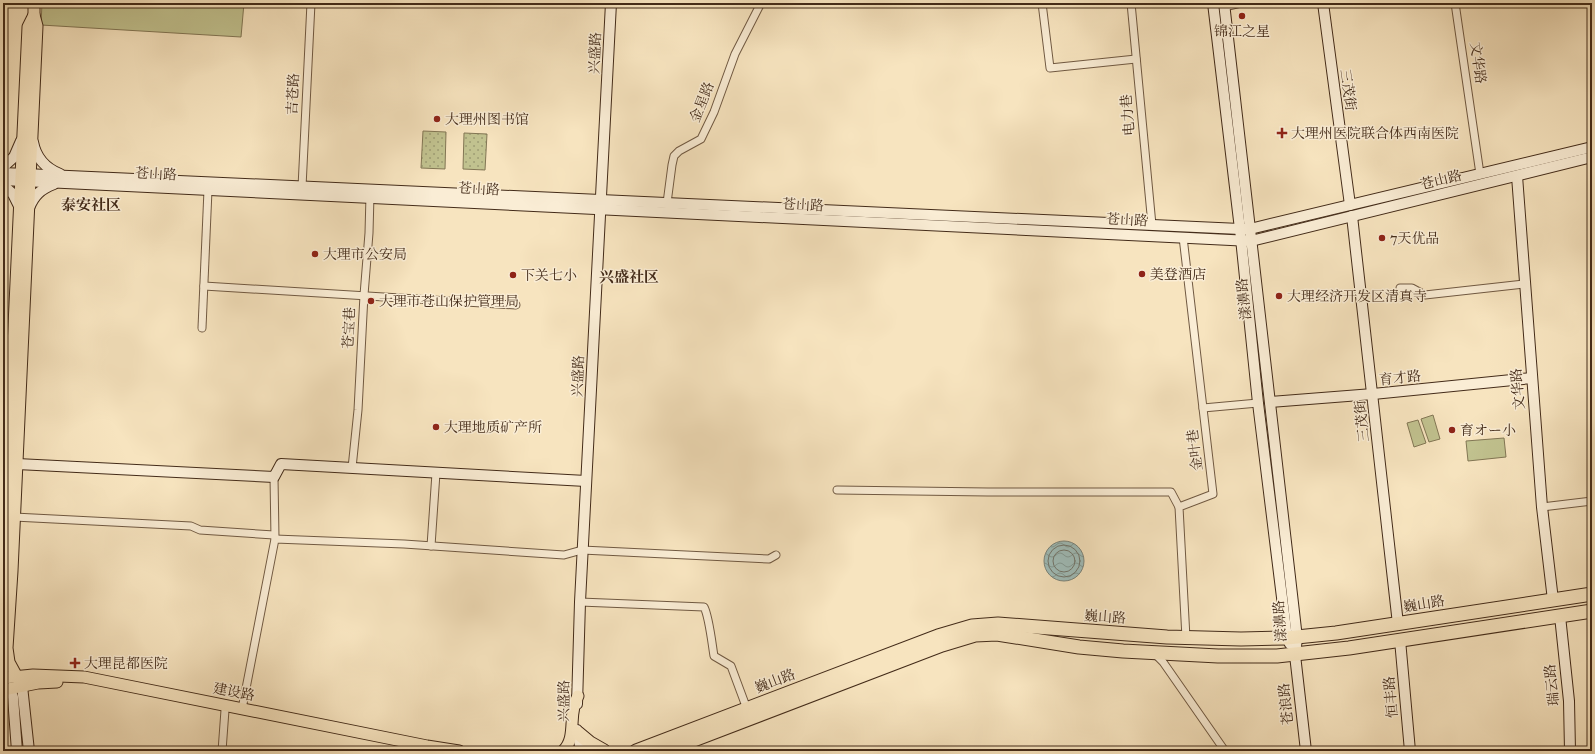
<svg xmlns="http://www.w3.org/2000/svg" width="1595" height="754" font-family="'IM FELL Great Primer','Noto Serif SC','Noto Serif JP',serif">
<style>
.grass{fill:url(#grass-dots);stroke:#827654}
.garden{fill:#c1c28f;stroke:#827654}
.water{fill:url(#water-waves);stroke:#7a837a}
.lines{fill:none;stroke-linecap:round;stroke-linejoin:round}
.shore{stroke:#71746a;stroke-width:1}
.street-casing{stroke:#705942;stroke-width:9}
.secondary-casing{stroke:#432b19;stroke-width:12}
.primary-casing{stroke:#432b19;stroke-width:13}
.highway-casing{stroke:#432b19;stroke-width:15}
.street{stroke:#faedd5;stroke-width:7}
.secondary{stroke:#faedd5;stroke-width:10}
.primary{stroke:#f7e4bf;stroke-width:11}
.highway{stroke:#f7e4bf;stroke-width:13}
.poi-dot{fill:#8f2418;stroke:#faedd5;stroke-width:1.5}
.labels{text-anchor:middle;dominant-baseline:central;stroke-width:3;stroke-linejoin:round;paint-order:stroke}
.poi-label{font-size:14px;fill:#432b19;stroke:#faedd5;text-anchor:start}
.street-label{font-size:14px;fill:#432b19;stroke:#faedd5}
.neighbourhood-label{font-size:15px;font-weight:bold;fill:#432b19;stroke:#faedd5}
</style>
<defs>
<pattern id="grass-dots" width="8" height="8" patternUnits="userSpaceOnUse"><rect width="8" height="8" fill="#c1c28f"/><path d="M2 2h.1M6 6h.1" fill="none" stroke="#9e9e74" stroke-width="1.8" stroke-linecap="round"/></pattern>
<pattern id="water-waves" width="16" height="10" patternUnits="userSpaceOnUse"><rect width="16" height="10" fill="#9fbdba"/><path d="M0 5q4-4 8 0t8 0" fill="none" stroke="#839a96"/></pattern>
</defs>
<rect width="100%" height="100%" fill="#f7e4bf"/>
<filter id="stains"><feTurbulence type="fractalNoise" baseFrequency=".005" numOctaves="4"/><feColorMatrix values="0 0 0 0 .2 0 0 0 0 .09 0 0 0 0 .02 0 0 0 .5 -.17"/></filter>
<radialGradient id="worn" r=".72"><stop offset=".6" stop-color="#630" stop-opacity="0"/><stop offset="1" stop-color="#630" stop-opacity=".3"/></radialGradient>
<g class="grass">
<path d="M423 131 446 132 445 169 421 168Z"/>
<path d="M464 133 487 134 485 170 463 169Z"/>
</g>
<g class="garden">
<path d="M42 3H244L241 37 41 25Z"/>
<path d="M1433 415 1440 439 1429 442 1421 419Z"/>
<path d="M1418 420 1426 443 1414 447 1407 423Z"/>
<path d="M1504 438 1506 457 1468 461 1466 441Z"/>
</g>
<circle class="water" cx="1064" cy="561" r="20"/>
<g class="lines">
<g class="shore">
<circle cx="1064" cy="561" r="16"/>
<circle cx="1064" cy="561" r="11"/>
</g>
<g class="street-casing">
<g id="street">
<path d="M1042 3 1050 68 1136 59"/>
<path d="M1131 3 1152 225"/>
<path d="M1455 3 1480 174"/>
<path d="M1224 7 1241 3"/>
<path d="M302 187 311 3"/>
<path d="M667 203 672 165 674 156 679 151 701 139 714 112 735 54 761 3"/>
<path d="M1183 237 1213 494 1179 507 1186 638"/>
<path d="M204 286 516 305"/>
<path d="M1400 288H1412L1425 295 1524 284"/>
<path d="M202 328 208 190"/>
<path d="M1203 408 1258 403"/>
<path d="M352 468 358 410 364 295 369 233 370 195"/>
<path d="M274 477 275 538"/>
<path d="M837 490 988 492H1171L1179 507"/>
<path d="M1542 507 1592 501"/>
<path d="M14 517 191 526 200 530 274 535"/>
<path d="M431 546 436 473"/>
<path d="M580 602 704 607C709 616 712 644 714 656L731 666 747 709"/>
<path d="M1154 653 1163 662 1225 751"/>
<path d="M242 709 275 539 404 544 564 555 582 550 769 559 776 555"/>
<path d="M222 751 225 710"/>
</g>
</g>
<g class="secondary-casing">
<g id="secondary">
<path d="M1213 3 1240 229 1258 403 1287 638 1290 644"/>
<path d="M1224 3 1297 638 1295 655 1306 751"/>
<path d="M1323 3 1350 205"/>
<path d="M33 142C36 158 45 168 60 174"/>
<path d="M3 167 14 157 21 141"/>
<path d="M3 173 1240 229H1250L1592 147"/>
<path d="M1517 176 1542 507 1553 600"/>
<path d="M3 180 1251 241 1592 157"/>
<path d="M3 185 13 194 20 208"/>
<path d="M29 208C34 195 41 189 54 184"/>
<path d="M1352 216 1398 624"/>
<path d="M1270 402 1373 394 1532 378"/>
<path d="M17 464 274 477 281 464 586 481"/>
<path d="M1560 616 1569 701 1570 751"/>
<path d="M1400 640 1410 751"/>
<path d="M22 686 29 751"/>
<path d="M10 690 13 697 17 751"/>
<path d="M577 704 580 602 611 3"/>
<path d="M577 730 581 751"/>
</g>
</g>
<g class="primary-casing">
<g id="primary">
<path d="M3 560 28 27 34 15"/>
<path d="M3 678 33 675 84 677 427 746 459 751"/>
<path d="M22 686 9 662 7 648 12 571 37 26 34 15V3"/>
<path d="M3 690 38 683 57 682"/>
<path d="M563 751C578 737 567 713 578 696"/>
</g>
</g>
<g class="highway-casing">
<g id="highway">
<path d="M578 733 590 743 604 751"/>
<path d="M636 751 938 636 972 626 998 624 1167 637 1241 639 1287 638 1336 633 1592 594"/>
<path d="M665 751 942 645 975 635 997 634 1079 647 1123 651 1218 656H1277L1349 648 1592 611"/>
</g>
</g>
<use href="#street" class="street"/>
<use href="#secondary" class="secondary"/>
<use href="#primary" class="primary"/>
<use href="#highway" class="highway"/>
</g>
<g class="poi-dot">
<circle cx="1242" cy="16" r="4"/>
<circle cx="437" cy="119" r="4"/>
<path d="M1280 127h4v4h4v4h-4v4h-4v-4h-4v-4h4z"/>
<circle cx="1382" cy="238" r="4"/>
<circle cx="315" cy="254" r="4"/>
<circle cx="1142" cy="274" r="4"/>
<circle cx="513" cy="275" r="4"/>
<circle cx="1279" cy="296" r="4"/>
<circle cx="371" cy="301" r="4"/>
<circle cx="436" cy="427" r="4"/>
<circle cx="1452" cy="430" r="4"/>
<path d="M73 657h4v4h4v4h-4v4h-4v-4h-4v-4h4z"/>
</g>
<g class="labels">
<g class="poi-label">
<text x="1242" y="31" text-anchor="middle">锦江之星</text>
<text x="445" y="119">大理州图书馆</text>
<text x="1291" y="133">大理州医院联合体西南医院</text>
<text x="1390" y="238">7天优品</text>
<text x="323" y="254">大理市公安局</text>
<text x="1150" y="274">美登酒店</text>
<text x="521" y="275">下关七小</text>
<text x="1287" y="296">大理经济开发区清真寺</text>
<text x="379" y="301">大理市苍山保护管理局</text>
<text x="444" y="427">大理地质矿产所</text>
<text x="1460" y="430">育オー小</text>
<text x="84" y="663">大理昆都医院</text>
</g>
<g class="street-label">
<text transform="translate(595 53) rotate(-87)">兴盛路</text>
<text transform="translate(1478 63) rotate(82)">文华路</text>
<text transform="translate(1348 90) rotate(82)">三茂街</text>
<text transform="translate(293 94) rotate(-87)">吉苍路</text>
<text transform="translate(702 102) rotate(-68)">金星路</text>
<text transform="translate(1128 115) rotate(-95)">电力巷</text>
<text transform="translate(156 174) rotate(3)">苍山路</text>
<text transform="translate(1441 180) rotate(-14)">苍山路</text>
<text transform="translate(479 189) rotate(3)">苍山路</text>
<text transform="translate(803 205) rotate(3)">苍山路</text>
<text transform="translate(1127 220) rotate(3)">苍山路</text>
<text transform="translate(1244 299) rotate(-96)">漾濞路</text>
<text transform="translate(349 328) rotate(-87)">苍宝巷</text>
<text transform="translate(578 376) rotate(-87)">兴盛路</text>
<text transform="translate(1400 378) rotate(-6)">育才路</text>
<text transform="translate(1518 389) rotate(-95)">文华路</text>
<text transform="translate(1362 421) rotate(-96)">三茂街</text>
<text transform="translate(1195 450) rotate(-97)">金叶巷</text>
<text transform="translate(1424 604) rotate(-9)">巍山路</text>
<text transform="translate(1105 617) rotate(4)">巍山路</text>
<text transform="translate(1280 621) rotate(-94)">漾濞路</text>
<text transform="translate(775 681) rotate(-21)">巍山路</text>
<text transform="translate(1552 685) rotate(-96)">瑞云路</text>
<text transform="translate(234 692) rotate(11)">建设路</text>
<text transform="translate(1391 697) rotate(-95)">恒丰路</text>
<text transform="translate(564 701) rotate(-89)">兴盛路</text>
<text transform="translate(1286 704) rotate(-96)">苍浪路</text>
</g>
<g class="neighbourhood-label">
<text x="91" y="205">泰安社区</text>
<text x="629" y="277">兴盛社区</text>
</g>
</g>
<rect width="1595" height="754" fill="none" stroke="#f7e4bf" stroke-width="16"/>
<rect x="4" y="4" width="1587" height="746" fill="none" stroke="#432b19" stroke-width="2"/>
<rect x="8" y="8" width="1579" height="738" fill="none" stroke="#432b19"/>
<rect width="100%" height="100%" filter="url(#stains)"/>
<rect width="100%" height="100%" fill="url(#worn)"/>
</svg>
